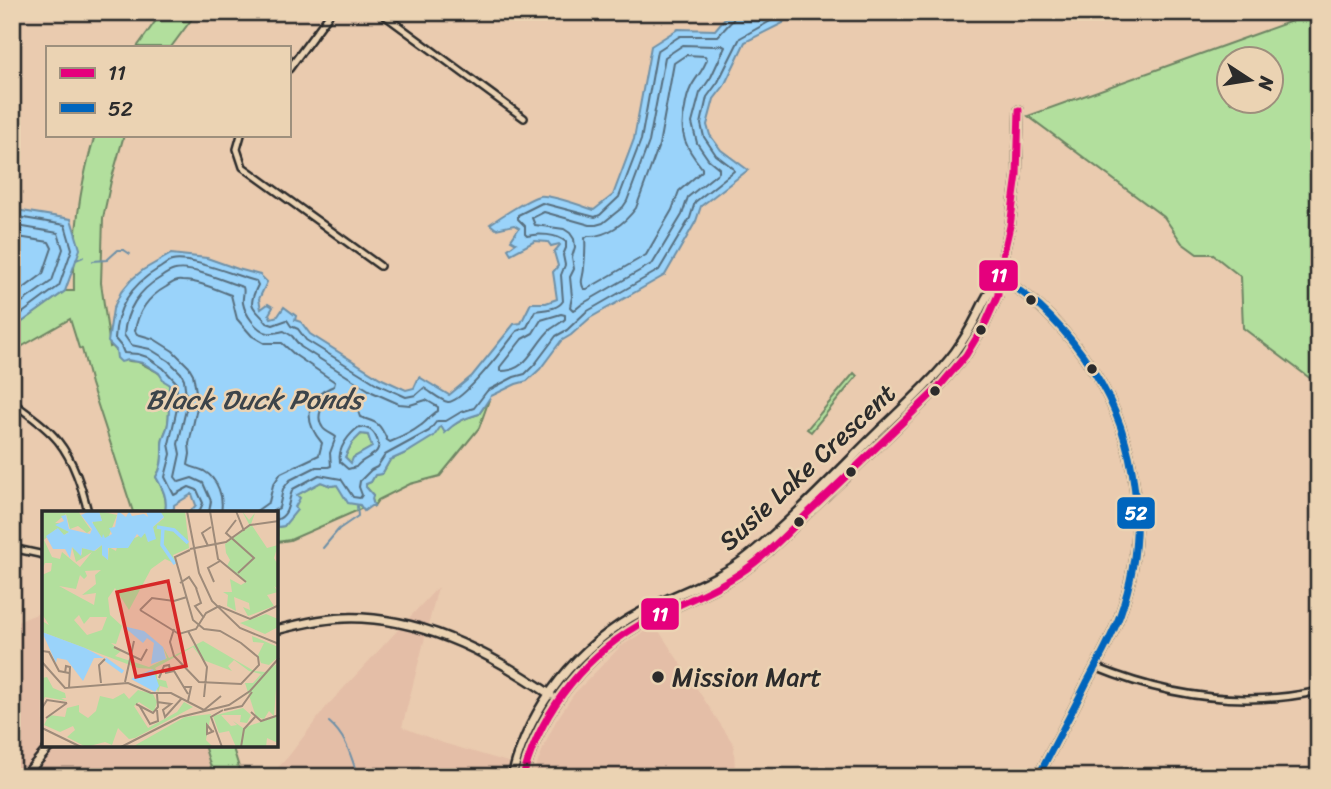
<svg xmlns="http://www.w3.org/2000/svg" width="1331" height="789" font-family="Sriracha,sans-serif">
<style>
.built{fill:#e4bea7}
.green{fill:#b2df9d;stroke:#6e8564;stroke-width:2;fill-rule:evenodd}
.water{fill:#9ad3fa;stroke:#6e90a7;stroke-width:2;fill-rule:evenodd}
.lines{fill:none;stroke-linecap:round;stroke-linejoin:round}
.shore{stroke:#576e7e;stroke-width:2}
.stream{stroke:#6e90a7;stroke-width:2}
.street-casing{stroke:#2b2b2b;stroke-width:10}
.secondary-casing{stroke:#2b2b2b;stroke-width:12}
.street{stroke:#ebd3b3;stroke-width:5}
.secondary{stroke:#ebd3b3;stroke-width:7}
.bus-1-casing{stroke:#ebd3b3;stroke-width:12}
.bus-2-casing{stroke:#ebd3b3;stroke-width:12}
.bus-1{stroke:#e5007d;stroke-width:7}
.bus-2{stroke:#0065bd;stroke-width:7}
.bus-dot{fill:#2b2b2b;stroke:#ebd3b3;stroke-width:2.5}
.labels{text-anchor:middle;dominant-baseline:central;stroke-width:5;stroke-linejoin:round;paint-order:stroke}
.street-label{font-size:26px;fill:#2b2b2b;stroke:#ebd3b3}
.poi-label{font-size:26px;fill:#2b2b2b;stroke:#ebd3b3;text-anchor:start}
.water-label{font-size:28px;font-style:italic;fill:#3c444a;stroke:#ebd3b3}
.inset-river{fill:none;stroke:#9ad3fa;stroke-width:3.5}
.inset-road{fill:none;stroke:#9e8b7a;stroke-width:2}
.view{fill:#d62828;fill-opacity:0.15;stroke:#d62828;stroke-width:3.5}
.inset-edge{fill:none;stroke:#2b2b2b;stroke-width:3.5}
.line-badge{stroke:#ebd3b3;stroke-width:2.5}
.badge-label{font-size:19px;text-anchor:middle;font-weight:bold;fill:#fff}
</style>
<rect width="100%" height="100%" fill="#eacbaf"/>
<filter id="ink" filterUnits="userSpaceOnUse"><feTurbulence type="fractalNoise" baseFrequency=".0143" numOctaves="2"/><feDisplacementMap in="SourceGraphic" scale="14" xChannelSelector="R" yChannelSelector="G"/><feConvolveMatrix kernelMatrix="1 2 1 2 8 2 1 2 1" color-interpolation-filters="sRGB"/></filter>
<g filter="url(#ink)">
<g class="built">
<path d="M438 587 402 727 443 743 535 770 544 746 556 721 574 694 620 647 655 625 734 745 735 777H269L288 757 327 706Z"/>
<path d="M44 611V745H204L214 777H12V624Z"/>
</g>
<g class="green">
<path d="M162 12H197L171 47H137Z"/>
<path d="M1317 12H1319V385L1243 328 1241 277 1212 254H1197L1182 243 1164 217 1028 116ZM1230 60H1272V102H1230Z"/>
<path d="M95 135H124L111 181 103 218 101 283 110 347 112 346C119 353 126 364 136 361 143 364 150 368 157 372 162 375 164 380 169 384V392L172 404 169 405C169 413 169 421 167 428 165 433 162 439 162 445 162 456 163 466 156 477 163 489 168 499 165 512H133L91 384 82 349 79 348 70 319 19 348 12 347V324L18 325 65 291H74C73 237 79 186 95 135Z"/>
<path d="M854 373 857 376 811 432 807 429Z"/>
<path d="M489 400 479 428 440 476 410 484 378 500 374 506 372 499 373 495 366 487V484L371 482 375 475 382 474 390 460 408 452 442 425 445 432C455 422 465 418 479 414Z"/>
<path d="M361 434 368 435 373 447 353 458 352 464 345 457 352 443Z"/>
<path d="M321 482 331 486 337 485 343 493 363 508 290 540 277 542V527L284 526 294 507 296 495Z"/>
<path d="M204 745H232L242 777H214Z"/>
</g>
<g class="water">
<path d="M730 12H787L783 23 745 42 724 86 714 99 707 125 710 135 721 150 748 170 701 206 696 221 665 275 590 318 571 335 561 341 540 369 527 381 516 384 491 396 479 414C465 418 455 422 445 433L441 426 434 436 408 452 390 460 382 474 375 475 371 482 366 484V487L373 495 372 499 374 506H371L364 511 360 505 348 503 337 485 331 486 321 482 297 495 300 498 295 507 297 510 284 526 277 527 276 512H190L196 505 192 494 174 505V508L170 512H165C168 499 163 489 156 477 163 466 162 456 162 445 162 439 165 433 167 428 169 420 169 413 169 405L172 403 169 392V384L164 381 159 373 143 363 128 360 121 362 117 358 116 350 108 342 113 309 121 292 131 280 143 270 171 254 207 258 238 269 260 275 267 282 259 299 261 309 268 304 273 307 269 314 271 318 278 316 284 307 296 316 295 320 301 322 310 334 380 378 406 390 414 388 419 377 449 395 472 376 514 324 521 323 531 303H546L557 299 553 272 558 266 554 252 560 245 559 244 551 246 548 242 535 241 511 254 508 249 516 243 511 240 519 228 514 225 496 229 490 224C500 217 528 199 539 196 550 194 582 206 594 210L613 195 634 139 651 46 678 29 715 30ZM361 434 368 435 372 447 353 458 351 463 345 457 352 443Z"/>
<path d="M12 208 16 210 71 219 80 249 65 291 18 325 12 324Z"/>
</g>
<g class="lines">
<g class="shore">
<path d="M683 45 714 46 721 45 725 47 711 77 700 93 692 123 697 143 708 159 719 168V172L688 197 682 215 653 263 582 304 576 309 573 310 570 307 572 297 570 277 574 269 572 257 575 247 574 239 570 233 564 229 535 225 532 218 544 212 590 225H596L603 223 623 207 627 201 649 142 665 57Z"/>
<path d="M686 55 705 56 707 59C704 70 696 77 691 87 688 93 686 101 685 108 678 134 686 148 702 168V171L679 191 672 210 646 255 587 289H584C579 281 584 277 584 267 585 257 586 248 585 238L588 236C607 237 625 223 636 208L659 145 674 63Z"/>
<path d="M12 216 65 225 72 249 59 286 17 317 12 318"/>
<path d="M12 225 58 233 63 249 52 281 12 309"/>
<path d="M12 236 49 242 52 248 43 274 12 297"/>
<path d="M561 314 565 315V319C561 323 555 326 551 329 533 345 528 372 500 371V367L522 339 533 333 541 320Z"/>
<path d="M359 427C369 428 373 430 377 439 384 456 364 456 356 467L348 469 340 462C337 449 349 434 359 427Z"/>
<path d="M199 512 203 503 197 490 189 487 174 495 165 477 171 454 169 444 178 404 176 382 163 368 147 357 138 354 124 353 121 346 115 339C116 308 131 285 158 269 162 267 167 262 172 261 189 256 236 276 256 281L258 285C246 309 254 306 267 323L273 325 287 320 291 326 298 329 306 340 377 384 406 397 416 395 424 388C431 392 441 401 448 402 463 403 507 344 517 331L527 327 535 311C545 309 557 310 563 301L561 275 565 265 563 255 566 248V242C557 234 538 233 527 236L525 234V226L518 219V215L542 203 595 217 600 215 619 197 641 140 657 51 680 36H718L733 20 735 12"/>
<path d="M209 512 211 501 203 483 192 478 179 482 175 477 180 454 178 444 187 405 184 379 181 373 169 361 150 349 131 345 124 335C126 310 139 290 160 278 164 275 170 271 175 270 192 266 226 282 243 287 245 292 242 297 243 303 245 314 256 330 268 333 273 334 279 332 284 331L292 336 301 347 372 392 399 404 410 405 426 400 438 407V411C430 415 427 422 420 426 411 433 400 438 390 442L387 440C380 423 377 422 360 417 350 377 307 405 323 428 326 432 332 434 336 437L330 453 331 466 328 467H316L290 480 283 489 279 508 271 512"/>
<path d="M221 512C224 498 218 479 204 471 198 468 193 468 188 465L190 454 189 444 198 403 193 374 189 367 173 351 154 339 137 334 135 331C138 311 148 297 166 287 172 283 175 280 182 281 199 281 215 289 231 295L237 319 252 336 264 343H282L295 355 335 382 334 386C305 397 303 421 322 443L319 455 281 473 273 485 269 502 255 512"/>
<path d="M276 520C291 515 287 500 293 489L319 475 341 479 353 497 360 498 362 495 359 487 360 481 371 470 377 467 385 455 429 431 437 421H446L461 412 474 408 487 391 514 377 525 374 535 364 556 336 567 330 586 312 659 270 690 218 695 202 734 171 733 168 716 155 704 137 701 124 707 97 718 82 740 38 776 18 779 12"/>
</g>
<g class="stream">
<path d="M76 260 83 257"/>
<path d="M93 261 107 260 118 250H124L130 254"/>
<path d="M323 548 339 529 358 516 357 506"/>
<path d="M329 722C346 736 351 756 358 777"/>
</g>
<g class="street-casing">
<g id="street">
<path d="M380 12 524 118"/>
<path d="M289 69 331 12"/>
<path d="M241 135 237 149 243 167 380 266"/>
<path d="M12 402C28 414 46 426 58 441 74 461 82 488 88 512"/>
<path d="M12 548 44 555"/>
<path d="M1095 667C1166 696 1243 708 1319 691"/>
</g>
</g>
<g class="secondary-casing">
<g id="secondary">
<path d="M998 278C1035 295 1071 336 1093 370 1139 442 1149 534 1120 615 1111 639 1099 660 1087 682 1071 714 1054 745 1038 777"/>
<path d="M276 630C304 623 333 616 362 618 433 622 494 656 551 695"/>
<path d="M24 777 51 745"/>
<path d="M512 777C529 706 578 645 643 611 679 592 719 581 751 554 793 519 831 479 870 440 899 411 930 385 955 352 963 341 971 328 977 316 984 302 988 292 998 279"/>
<path d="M523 777C541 709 588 651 650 619 685 601 722 588 753 564 774 548 793 527 812 509 854 469 897 428 939 387L966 355 986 322 998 295V278L1010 226 1017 175 1019 110"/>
</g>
</g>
<use href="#street" class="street"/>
<use href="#secondary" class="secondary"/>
<g class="bus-1-casing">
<path id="bus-1" d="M523 777C541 709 588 651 650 619 685 601 722 588 753 564 774 548 793 527 812 509 854 469 897 428 939 387L966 355 986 322 998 295V278L1010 226 1017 175 1019 110"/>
</g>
<g class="bus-2-casing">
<path id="bus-2" d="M998 278C1035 295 1071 336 1093 370 1139 442 1149 534 1120 615 1111 639 1099 660 1087 682 1071 714 1054 745 1038 777"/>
</g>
<use href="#bus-1" class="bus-1"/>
<use href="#bus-2" class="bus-2"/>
</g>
</g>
<g class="bus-dot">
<circle cx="1031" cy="300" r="6"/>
<circle cx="981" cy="330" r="6"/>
<circle cx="1092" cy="369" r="6"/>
<circle cx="935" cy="391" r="6"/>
<circle cx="851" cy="472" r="6"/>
<circle cx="799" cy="522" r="6"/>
<circle cx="658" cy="677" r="7"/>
</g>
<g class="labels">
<g class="street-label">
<text transform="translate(807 467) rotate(-43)">Susie Lake Crescent</text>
</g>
<g class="poi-label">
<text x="672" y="677">Mission Mart</text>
</g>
<g class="water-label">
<text x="254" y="399">Black Duck Ponds</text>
</g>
</g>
<g transform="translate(42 511)">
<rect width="236" height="236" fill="#eacbaf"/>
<path d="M0 0H36L44 12 49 19 45 22 36 15 28 18 24 3 13 12H22L27 21 22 24 14 18 2 29 10 46 18 48 20 41 38 56 50 41 34 51 30 36 40 44V37L53 40 60 34V44L66 49 67 36 74 40 75 36H87L85 24 88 29 104 22 106 31 113 27 111 16 122 7 118 0H143L147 37 131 44 134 53 123 48 109 58 87 99 73 77 66 87 68 104 80 115 74 133 69 132 79 140 73 145 107 156 125 147 121 136 127 147 161 130 212 160 223 161 236 152 232 205 227 200 222 208 214 206 203 172H211L219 163 207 160 192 149 186 155 190 160 161 149 151 136 113 157 115 160V168L124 170 126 177 118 175 116 182 111 158 96 157 0 121V110L7 114 0 103V64L9 60 10 52H3L0 59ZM59 59 53 64 54 73 40 84 54 82 52 94 17 75 34 78 38 64 42 68 45 65 43 60ZM37 104 42 113 48 106H65L60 119 45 124 32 109ZM57 0 75 4 66 27H60L51 15V8L60 10ZM200 0 207 9 213 2 209 13 225 37 236 34 232 47 236 54V78L232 75 236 81 225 84 232 95 206 105 201 96 208 99 207 92 192 86 194 100 185 95 186 84 181 81H190L188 68 199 74 204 71 185 55 188 49 184 42 183 33 208 15ZM224 103 236 108V116L223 123 198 112ZM210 125 236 136V146L227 154 219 152 216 144 222 132 211 131ZM5 166 11 177 23 182 24 187H19L25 190 3 186 0 192V167ZM96 179 111 183 115 191 112 201 97 191 92 195 106 217 135 201 142 191 151 196 93 227 87 228 76 217 70 234 63 231 44 236 25 226 33 219 31 215 18 221 2 214 7 204 23 206 25 197 37 194V201L46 207 54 200 58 185 71 188 82 182 87 188ZM201 197 209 204 205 212 198 211 199 204H179L189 215 195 214 191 210 201 217 236 205V232L225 227 224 236H194L187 220 177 222 171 205ZM169 203 164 229 171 236H90L143 206Z" fill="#b2df9d" fill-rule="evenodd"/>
<path d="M48 0H57L60 10 50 11 60 27 61 23 63 27 70 23 67 17 73 16 76 0 84 6 87 0 90 5 102 3 106 6 104 0H118L122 6 111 16 114 28 106 31 103 22 99 27 95 23 86 37H66V49L60 44V34L52 40 40 37 39 45 30 36 28 47 23 38H11L4 25 16 17 22 24 27 21 13 14 22 10 19 5 24 4 27 18 48 23 50 18 39 4ZM81 115 102 120 121 136 124 148 109 153 112 132 105 127 101 132ZM0 121 43 137 62 147H52L41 170 25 149 15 147 14 152ZM111 158 117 175 113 181 89 168Z" fill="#9ad3fa"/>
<path class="inset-river" d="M115 16 132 19 146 32M121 16 120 34 133 53M63 148 81 161"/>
<path class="inset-road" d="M145 0 157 62 170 90 198 117 237 133M168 0 176 48 204 71M194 0 202 20M194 9 184 22 212 47 196 62M166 35 160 22 169 16M148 38 184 31 208 14 237 10M172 71 166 57 178 50M138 72 147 66 155 78M154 77 159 92 153 95 162 107M98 99 137 123 154 118 164 102 177 95 208 108 237 94M98 99 110 87 132 90 145 86M132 118 128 131 132 145 157 171 199 173 217 154 216 146 199 132 178 120 162 118 151 109 133 46 148 39M146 120 165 156 162 186M72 136 99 149 105 138M0 140 7 141 17 160 27 162M0 151 23 177 86 172 109 182H129L162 199 179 185M23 162 24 155 28 156 27 177M123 162 132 160 146 183M117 167 122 155 127 154 128 159M83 171 92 130M59 172 57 154 63 148M142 176H149L146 190M115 191 129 193 121 199 123 206 140 187M94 193 111 202 116 196 115 183M97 194 108 213 116 210 115 199M0 197 5 189 25 192M182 199 200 195 210 181M209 201 219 210 237 204M4 207 25 192M0 217 39 236M170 220 165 214V223L172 220M79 236 138 206 187 194 208 180 237 147M180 236 169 206 181 199M199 236 202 218 213 206"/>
<path class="view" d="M126 70 144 155 94 166 75 81Z"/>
<rect width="236" height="236" class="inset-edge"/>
</g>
<g class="line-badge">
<rect x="978" y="259" width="41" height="33" rx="7" fill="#e5007d"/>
<rect x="1116" y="496" width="40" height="34" rx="7" fill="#0065bd"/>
<rect x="640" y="597" width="40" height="34" rx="7" fill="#e5007d"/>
</g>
<g class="badge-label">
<text x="999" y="282">11</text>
<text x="1136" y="520">52</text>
<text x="660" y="621">11</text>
</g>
<rect width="1331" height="789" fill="none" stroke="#ebd3b3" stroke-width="42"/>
<rect x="21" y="21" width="1289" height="747" fill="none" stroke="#2b2b2b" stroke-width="2.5" filter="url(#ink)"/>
<rect x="46" y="46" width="245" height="91" fill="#ebd3b3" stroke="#9e907d" stroke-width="2"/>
<rect x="60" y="68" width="35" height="10" fill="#e5007d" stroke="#9e907d" stroke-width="2"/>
<text x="108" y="80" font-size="21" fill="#2b2b2b">11</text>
<rect x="60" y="103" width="35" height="10" fill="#0065bd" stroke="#9e907d" stroke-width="2"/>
<text x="108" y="116" font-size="21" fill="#2b2b2b">52</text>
<g transform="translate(1250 80) rotate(102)"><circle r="33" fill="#ebd3b3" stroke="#9e907d" stroke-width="2"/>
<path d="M0-5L12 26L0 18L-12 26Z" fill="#2b2b2b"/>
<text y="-10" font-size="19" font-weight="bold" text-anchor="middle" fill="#2b2b2b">N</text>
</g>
</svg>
